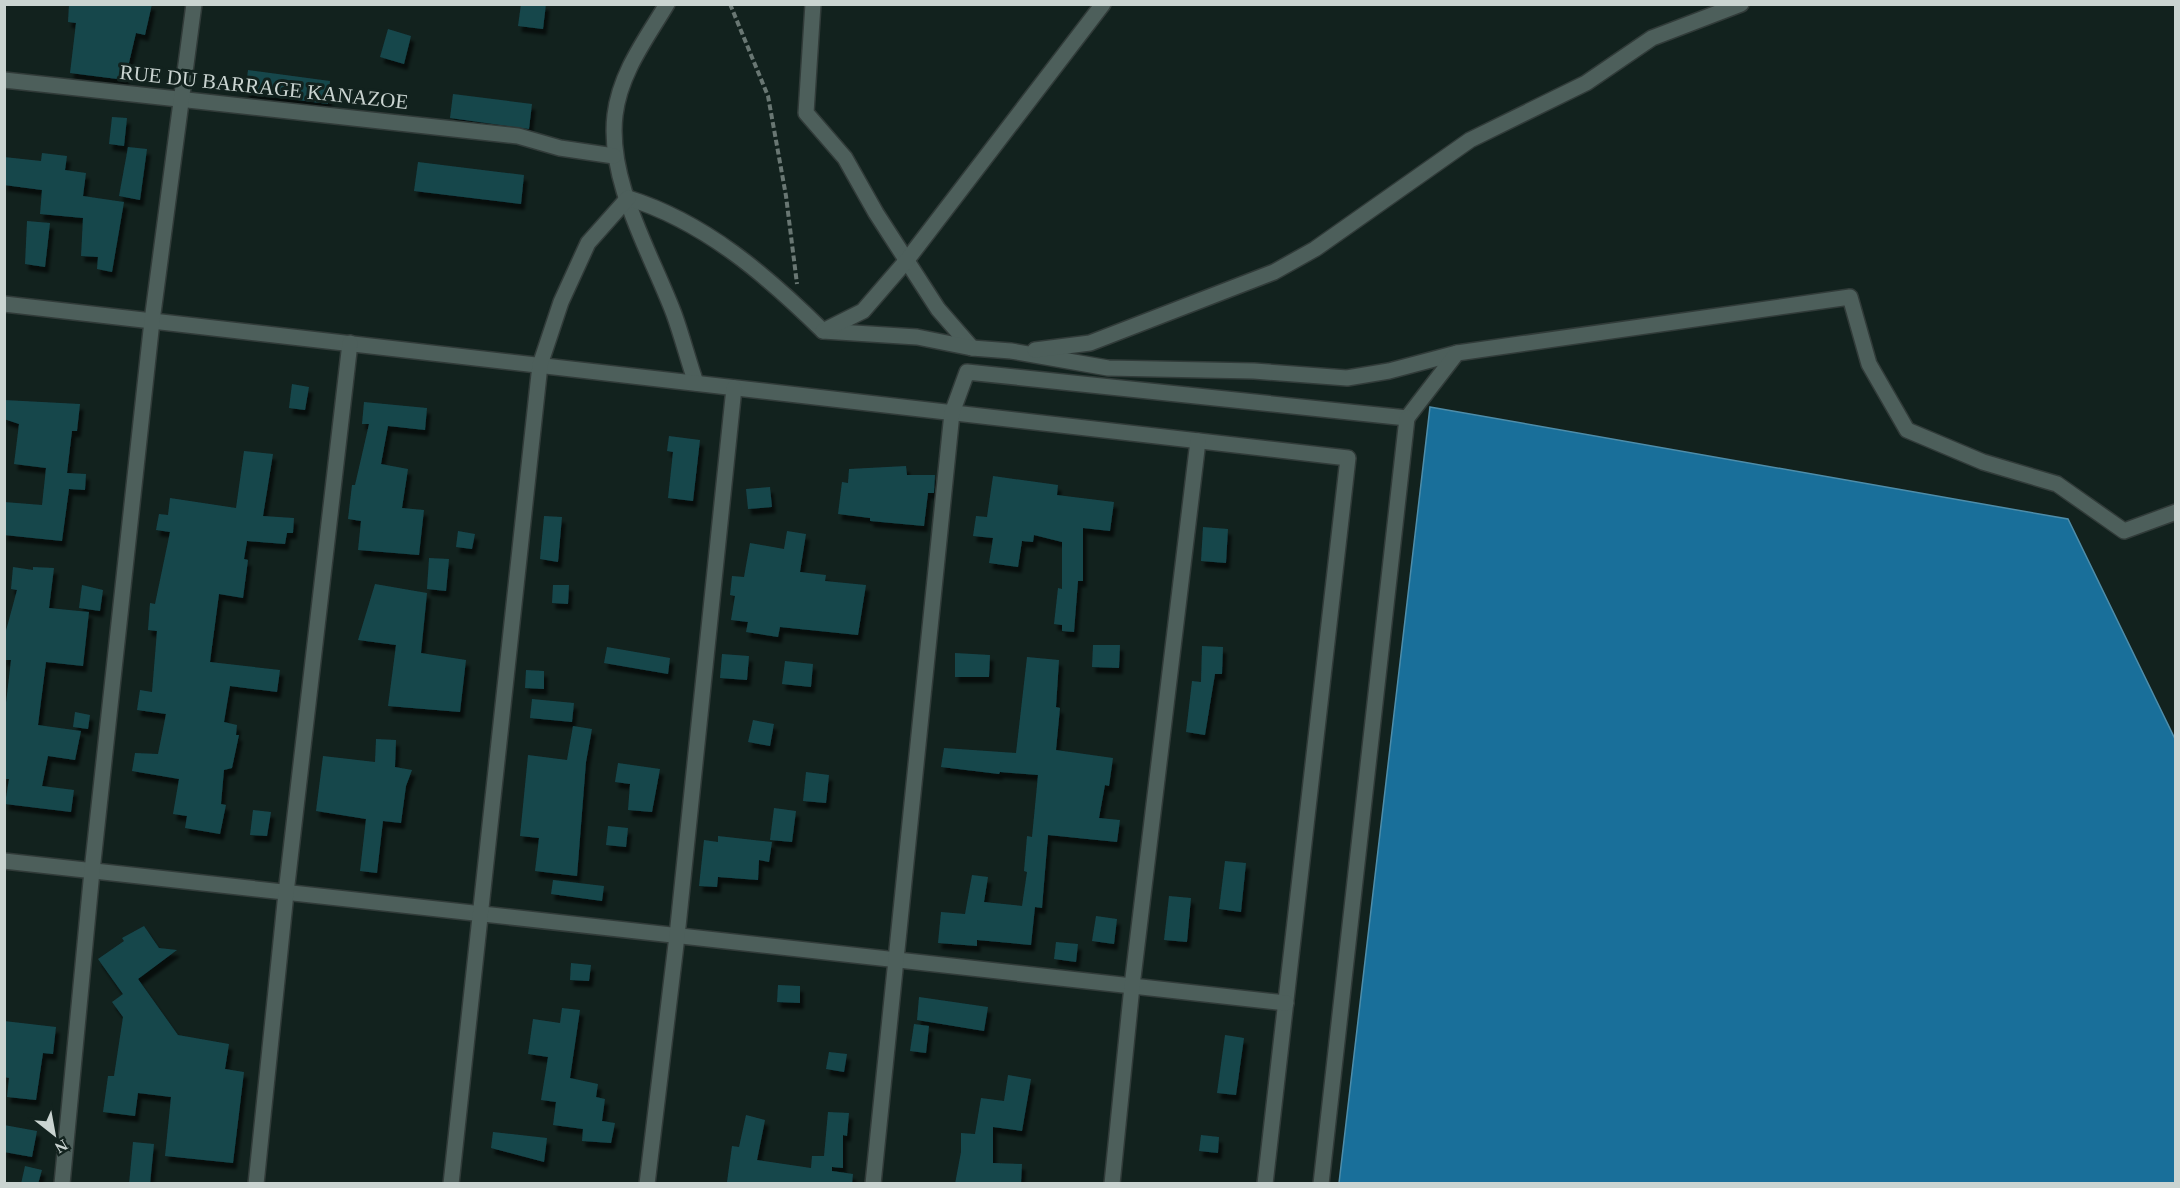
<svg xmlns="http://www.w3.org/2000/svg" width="2180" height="1188" font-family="'Times New Roman',serif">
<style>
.water{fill:#196f9a;stroke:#4e8daa;stroke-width:1.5}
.building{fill:#17464c;filter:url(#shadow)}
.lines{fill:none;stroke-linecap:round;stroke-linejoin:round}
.minor-casing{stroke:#313b39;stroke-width:18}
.path{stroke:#697773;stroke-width:4;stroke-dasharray:6 3;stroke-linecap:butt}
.minor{stroke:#4d5f5b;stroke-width:15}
.labels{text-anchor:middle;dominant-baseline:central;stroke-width:6;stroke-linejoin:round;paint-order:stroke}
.street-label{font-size:21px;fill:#cad4d1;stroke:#12221e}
</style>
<defs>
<filter id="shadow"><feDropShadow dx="3.5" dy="6" stdDeviation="1.5" flood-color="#0009"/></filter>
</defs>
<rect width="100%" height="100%" fill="#12221e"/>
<path class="water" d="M1430 407 2068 519 2175 739V1183H1339Z"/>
<g class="building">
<path d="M69 4H152L145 35 136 33 125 80 70 73 76 23 68 22Z"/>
<path d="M521 4H546L543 29 518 26Z"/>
<path d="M388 29 411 36 404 64 380 57Z"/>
<path d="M248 70 330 81 328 104 245 93Z"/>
<path d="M453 94 532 104 529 129 450 118Z"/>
<path d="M112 117 127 118 124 146 109 144Z"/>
<path d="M128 147 147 149 140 200 119 196Z"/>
<path d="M42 153 67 156 65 170 86 173 83 196 124 202 112 272 97 269 98 257 81 256 83 218 40 214 42 190 4 185V157L41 161Z"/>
<path d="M418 162 524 175 521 204 414 191Z"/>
<path d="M27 221 50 223 45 267 25 264Z"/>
<path d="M292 384 309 387 305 410 289 408Z"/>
<path d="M4 400 80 404 77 431H72L67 473 86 474 85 490 69 489 62 541 4 535V502L42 505 46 468 14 464 19 424 4 419Z"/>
<path d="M364 402 427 408 425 430 388 426 381 464 408 469 402 508 424 510 419 555 358 550 361 521 348 519 352 485H355L369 424H362Z"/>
<path d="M669 436 700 440 693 501 668 498 673 452 667 451Z"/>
<path d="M244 451 273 454 263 516 294 518 293 533H287L285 544 247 541 244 559 248 560 243 598 219 594 210 662 280 670 277 692 230 686 224 722 237 725 236 735H239L232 768 224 770 221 804 226 805 220 834 185 828 187 816 173 814 179 779 132 771 135 753 158 754 166 714 137 710 140 690 152 692 157 631 148 630 150 603 155 604 170 532 156 530 159 514 168 515 170 498 236 508Z"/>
<path d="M906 466 907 475H935L934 493H928L924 526 870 521V518L838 514 842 482 848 483 849 469Z"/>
<path d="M993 476 1058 485 1057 495 1114 502 1110 531 1083 528V581H1078L1074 632 1062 631V625L1054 624 1058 588 1062 589V542L1034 535 1033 542 1022 541 1018 567 989 563 993 538 973 536 976 516 987 517Z"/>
<path d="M770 487 772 507 748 509 746 489Z"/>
<path d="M544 516 562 517 558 562 540 559Z"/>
<path d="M1203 527 1228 529 1226 563 1201 561Z"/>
<path d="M458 531 475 534 472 549 456 547Z"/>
<path d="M787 531 806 534 800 572 826 575 825 581 866 585 858 635 780 627 778 637 746 632 748 622 731 620 735 596 730 595 732 576 744 577 750 543 784 549Z"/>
<path d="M429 558 449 559 446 591 427 589Z"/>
<path d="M13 567 33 570V567L54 568 49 608 89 612 83 666 46 662 38 725 81 731 75 760 48 756 42 786 74 790 71 812 5 804 9 779H4V720L11 660H4V638L17 590 11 589Z"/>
<path d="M375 584 427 593 421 653 466 660 460 712 388 706 396 645 358 640Z"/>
<path d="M82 585 103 590 100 611 79 608Z"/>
<path d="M553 585H569L568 604 552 603Z"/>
<path d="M1093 645H1120L1119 668 1092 667Z"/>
<path d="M1202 646 1223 647 1222 674H1215L1205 735 1186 732 1192 681 1201 682Z"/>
<path d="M607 647 670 658 668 674 604 663Z"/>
<path d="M955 653 990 655 989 677H955Z"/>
<path d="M722 654 749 656 747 680 720 678Z"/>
<path d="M1027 657 1059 660 1056 707 1060 708 1056 750 1113 758 1109 786 1105 785 1099 818 1120 820 1117 842 1048 835 1042 908 1035 907 1031 945 977 940V946L938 943 941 912 965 914 972 875 988 877 984 902 1032 907 1022 906 1027 872 1024 871 1027 836 1032 837 1038 775 1000 772 999 774 941 767 944 748 1016 753Z"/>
<path d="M785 661 813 664 811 687 782 684Z"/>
<path d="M526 670 544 671V689L525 688Z"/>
<path d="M532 699 574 703 572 722 530 718Z"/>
<path d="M75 712 90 715 88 729 73 727Z"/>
<path d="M753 720 774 724 770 746 748 742Z"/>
<path d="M573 726 592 729 586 762 577 876 535 871 539 838 520 836 528 755 567 760Z"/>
<path d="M376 739 396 740 395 767 412 770 406 786 401 823 383 821 377 873 360 871 366 819 316 811 323 756 375 762Z"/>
<path d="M618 763 660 769 652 812 628 810 630 784 615 782Z"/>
<path d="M806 772 829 775 826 803 803 801Z"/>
<path d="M774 808 796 811 792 842 770 840Z"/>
<path d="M253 810 271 812 267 836 250 835Z"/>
<path d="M608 826 628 828 626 847 606 845Z"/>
<path d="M718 836 772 842 769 862 759 860 758 880 718 877 717 887 699 886 704 840 718 842Z"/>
<path d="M1225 861 1246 863 1241 912 1219 909Z"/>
<path d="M553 880 604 886 602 901 551 894Z"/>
<path d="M1169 896 1191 898 1187 942 1164 940Z"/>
<path d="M1096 916 1117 919 1114 944 1092 941Z"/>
<path d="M144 926 159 948 177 950 138 979 178 1035 229 1044 225 1069 244 1072 233 1163 165 1156 171 1097 138 1093 135 1116 103 1112 108 1076H114L123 1017 112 1002 123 994 98 959 124 941 122 938Z"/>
<path d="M1056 942 1078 944 1076 962 1054 959Z"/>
<path d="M571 963 591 965 589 981 570 980Z"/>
<path d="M778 985 800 986V1003L777 1002Z"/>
<path d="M919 997 988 1007 984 1031 917 1020Z"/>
<path d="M562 1008 580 1010 570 1078 598 1084 596 1097 605 1099 602 1121 615 1123 611 1143 582 1141 583 1129 553 1125 556 1102 541 1100 548 1057 528 1054 533 1019 560 1023Z"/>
<path d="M4 1021 56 1027 53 1054 43 1053 36 1100 7 1097 9 1078 4 1077Z"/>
<path d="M914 1024 929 1026 926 1053 910 1051Z"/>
<path d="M1225 1035 1244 1038 1236 1095 1217 1093Z"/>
<path d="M829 1052 847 1054 844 1072 826 1069Z"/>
<path d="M1008 1075 1031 1079 1022 1131 993 1127V1163L1022 1164 1021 1184H955L961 1152V1133L975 1134 981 1098 1004 1101Z"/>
<path d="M828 1112 849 1113 847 1136 843 1135V1168L832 1167V1171L853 1174 852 1184 727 1182 732 1146 739 1147 746 1115 765 1120 757 1160 811 1168 812 1156H824Z"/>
<path d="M4 1125 37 1131 32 1157 4 1152Z"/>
<path d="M493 1132 547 1138 544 1162 491 1148Z"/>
<path d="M1201 1135 1219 1137 1218 1153 1199 1151Z"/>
<path d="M133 1142 154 1144 150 1184H129Z"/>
<path d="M25 1166 42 1170 38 1184H21Z"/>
</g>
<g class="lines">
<g class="minor-casing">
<g id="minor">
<path d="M667 4C646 39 620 73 615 115 607 181 651 253 674 314 682 336 688 360 696 383"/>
<path d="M813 4 806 113 845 158 876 213 938 309 972 348"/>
<path d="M4 80 518 136 560 148 614 156"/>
<path d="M628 198C705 222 766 275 823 331L917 337 972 348 1011 351 1108 368 1254 371 1347 378 1389 371 1457 353"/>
<path d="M4 304 1348 458 1265 1184"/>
<path d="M823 331 863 311 907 260 1103 4"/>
<path d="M1035 350 1090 343 1274 272 1315 249 1470 140 1586 83 1652 38 1741 4"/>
<path d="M4 861 1286 1003"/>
<path d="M62 1184 92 871 152 321 194 4"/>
<path d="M256 1184 286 893 350 343"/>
<path d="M451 1184 540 365 561 302 588 243 628 198"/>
<path d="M647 1184 677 936 734 388"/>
<path d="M873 1184 952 413 967 372 1407 418 1457 353 1850 297 1869 364 1907 430 1983 462 2057 484 2124 531 2176 512"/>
<path d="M1112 1184 1132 986 1198 441"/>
<path d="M1321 1184 1407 418"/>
</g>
</g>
<path class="path" d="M730 4 768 96 786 196 797 284"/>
<use href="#minor" class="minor"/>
</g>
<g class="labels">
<g class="street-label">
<text transform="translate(264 87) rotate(6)">RUE DU BARRAGE KANAZOE</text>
</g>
</g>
<rect width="2180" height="1188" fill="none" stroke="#cad4d1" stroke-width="12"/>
<g transform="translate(54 1134) rotate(149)" stroke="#12221e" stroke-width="4.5" paint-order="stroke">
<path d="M0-4.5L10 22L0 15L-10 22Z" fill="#cad4d1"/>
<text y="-9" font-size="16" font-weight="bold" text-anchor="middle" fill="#cad4d1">N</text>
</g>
</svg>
